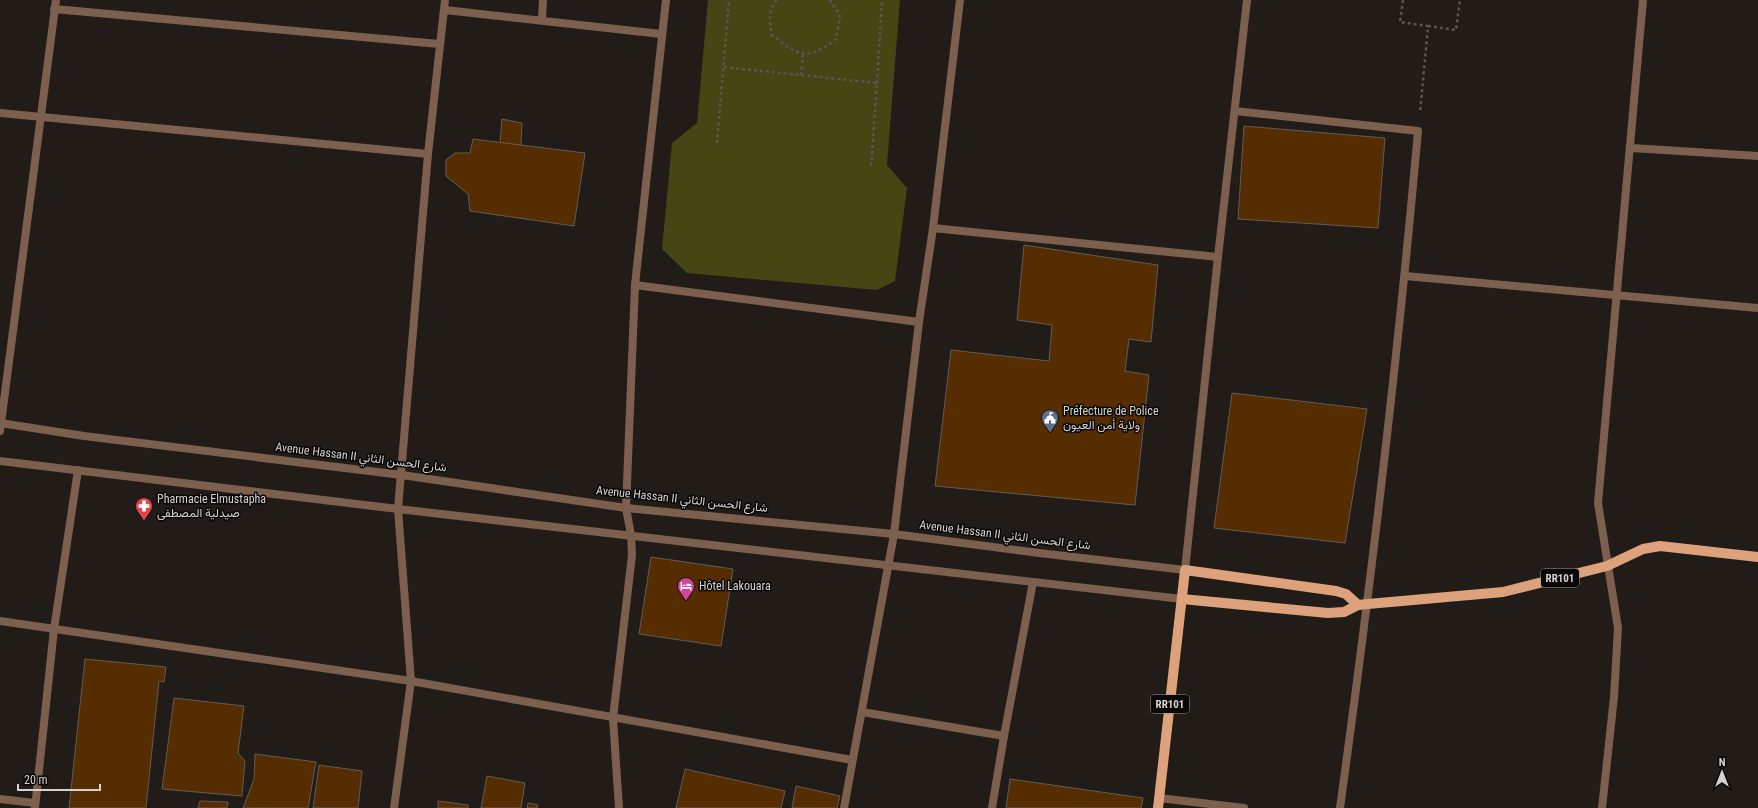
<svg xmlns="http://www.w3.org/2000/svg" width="1758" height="808" font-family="'Roboto Condensed',Vazirmatn,sans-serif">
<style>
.green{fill:#444613}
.building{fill:#562d00;stroke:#625c57}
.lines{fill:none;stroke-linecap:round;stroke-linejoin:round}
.path{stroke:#5a5552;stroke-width:2.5;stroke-dasharray:3 3;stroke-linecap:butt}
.service{stroke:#7c5f4d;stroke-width:8}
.minor{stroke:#7c5f4d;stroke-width:8}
.tertiary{stroke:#7c5f4d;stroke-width:8}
.primary{stroke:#dda17c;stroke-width:10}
.labels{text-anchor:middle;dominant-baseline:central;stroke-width:3;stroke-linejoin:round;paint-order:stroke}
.shield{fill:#090706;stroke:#989593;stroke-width:1}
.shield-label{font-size:11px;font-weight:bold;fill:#d6d2d0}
.poi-label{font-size:12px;fill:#d6d2d0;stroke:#090706;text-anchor:start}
.street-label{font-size:12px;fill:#d6d2d0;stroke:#090706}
</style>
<rect width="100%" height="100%" fill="#211c18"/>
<path class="green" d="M708 0H900L887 165 907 188 895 281 877 290 687 273 662 249 672 143 697 123Z"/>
<g class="building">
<path d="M502 119 522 123 521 145 500 143Z"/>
<path d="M1244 126 1385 138 1378 228 1238 219Z"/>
<path d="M473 139 585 153 574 226 470 211 468 194 446 176V160L455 153H470Z"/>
<path d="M1024 245 1158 265 1151 342 1129 339 1125 371 1149 375 1135 505 935 486 951 350 1049 361 1052 325 1017 320Z"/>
<path d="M1232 393 1367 409 1345 543 1214 528Z"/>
<path d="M651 557 733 569 721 646 639 634Z"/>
<path d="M85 659 166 667 164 682 159 681 146 808H69Z"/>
<path d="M174 698 244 706 238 753 245 761 242 796 162 789Z"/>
<path d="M255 754 316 762 308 808H243L254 779Z"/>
<path d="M319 765 362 771 358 808H313Z"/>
<path d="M685 769 785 791 781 808H676Z"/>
<path d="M487 776 525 783 521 808H481Z"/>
<path d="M1010 779 1143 798 1141 808H1006Z"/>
<path d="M796 786 840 796 837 808H792Z"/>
<path d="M200 801 228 802 227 808H198Z"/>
<path d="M438 801 468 805V808H438Z"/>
<path d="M528 803 538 805 537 808H527Z"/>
</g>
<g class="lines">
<g class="path">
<path d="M777 0C768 9 769 22 772 35 799 56 806 62 836 39L840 16 830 0"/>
<path d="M1403 0 1400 22 1428 26 1420 113"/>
<path d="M1428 26 1456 30 1460 0"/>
<path d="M724 67 877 83 871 168"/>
<path d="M801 75 803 55"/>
<path d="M877 83 882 0"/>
<path d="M717 143 729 0"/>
</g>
<g class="service">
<path d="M862 712 1004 736 1033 582"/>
<path d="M992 808 1004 736"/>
</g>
<g class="minor">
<path d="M54 9 439 44"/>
<path d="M445 10 661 34"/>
<path d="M542 20 543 0"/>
<path d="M1235 111 1418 131C1398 357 1371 583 1340 808"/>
<path d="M0 113 428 154"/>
<path d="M1632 148 1758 156"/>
<path d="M933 228 1218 257"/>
<path d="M1405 276 1758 308"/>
<path d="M635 285 919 322"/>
<path d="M0 431 56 0"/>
<path d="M1185 570 1218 257 1247 0"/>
<path d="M0 621 411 681 852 760"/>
<path d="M1159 798 1244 808"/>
<path d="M0 799 35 803"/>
<path d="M35 808 54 629 78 470"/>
<path d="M394 808 411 681 398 509 428 154 445 0"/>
<path d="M619 808 613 718 632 555 631 535 626 508 635 285 666 0"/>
<path d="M844 808 894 534 919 322 933 228 960 0"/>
<path d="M1602 808 1614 697 1618 628 1598 503 1643 0"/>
</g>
<g class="tertiary">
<path d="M0 423 84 436 402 475 626 508 894 534 1039 553 1185 570"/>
<path d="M0 461 398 509 1182 599"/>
</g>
<g class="primary">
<path d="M1182 599 1328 613 1344 612 1358 605 1368 604 1503 592 1607 566 1643 549 1660 546 1758 557"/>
<path d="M1158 808 1185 570 1336 591 1346 594 1358 605"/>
</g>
</g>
<defs>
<g id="civic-pin" transform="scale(0.9)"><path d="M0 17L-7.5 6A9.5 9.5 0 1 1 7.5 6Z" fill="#5c6f8a" stroke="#090706"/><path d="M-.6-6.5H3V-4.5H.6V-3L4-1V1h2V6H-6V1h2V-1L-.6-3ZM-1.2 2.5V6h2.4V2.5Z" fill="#fff"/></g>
<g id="pharmacy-pin" transform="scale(0.9)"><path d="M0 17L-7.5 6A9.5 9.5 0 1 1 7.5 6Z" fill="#e0444e" stroke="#090706"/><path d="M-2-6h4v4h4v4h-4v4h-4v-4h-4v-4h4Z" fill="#fff"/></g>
<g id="hotel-pin" transform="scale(0.9)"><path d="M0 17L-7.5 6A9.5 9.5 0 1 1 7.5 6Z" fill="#d1479c" stroke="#090706"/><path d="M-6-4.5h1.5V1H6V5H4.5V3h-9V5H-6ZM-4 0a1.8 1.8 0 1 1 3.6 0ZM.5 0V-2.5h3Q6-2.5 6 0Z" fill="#fff"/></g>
</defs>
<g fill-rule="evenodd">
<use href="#civic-pin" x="1050" y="418"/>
<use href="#pharmacy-pin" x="144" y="506"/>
<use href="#hotel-pin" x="686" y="586"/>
</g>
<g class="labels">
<g class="shield">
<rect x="1541" y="569" width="38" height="18" rx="3"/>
<rect x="1151" y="695" width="38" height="18" rx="3"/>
</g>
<g class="shield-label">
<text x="1560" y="578">RR101</text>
<text x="1170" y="704">RR101</text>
</g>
<g class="poi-label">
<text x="1063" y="411">Préfecture de Police<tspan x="1063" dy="14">ولاية أمن العيون</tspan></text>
<text x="157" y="499">Pharmacie Elmustapha<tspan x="157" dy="14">صيدلية المصطفى</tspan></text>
<text x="699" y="586">Hôtel Lakouara</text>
</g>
<g class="street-label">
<text transform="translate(361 457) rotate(7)">Avenue Hassan II شارع الحسن الثاني</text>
<text transform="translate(682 499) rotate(6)">Avenue Hassan II شارع الحسن الثاني</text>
<text transform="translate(1005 535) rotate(7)">Avenue Hassan II شارع الحسن الثاني</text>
</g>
</g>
<g transform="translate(1722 772)" stroke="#090706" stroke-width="3" paint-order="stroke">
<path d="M0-3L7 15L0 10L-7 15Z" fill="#d6d2d0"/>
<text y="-6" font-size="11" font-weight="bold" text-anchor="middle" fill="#d6d2d0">N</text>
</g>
<path d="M18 784v6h82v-6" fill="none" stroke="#d6d2d0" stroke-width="2"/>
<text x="24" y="784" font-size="12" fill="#d6d2d0" stroke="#090706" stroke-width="3" paint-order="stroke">20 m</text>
</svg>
